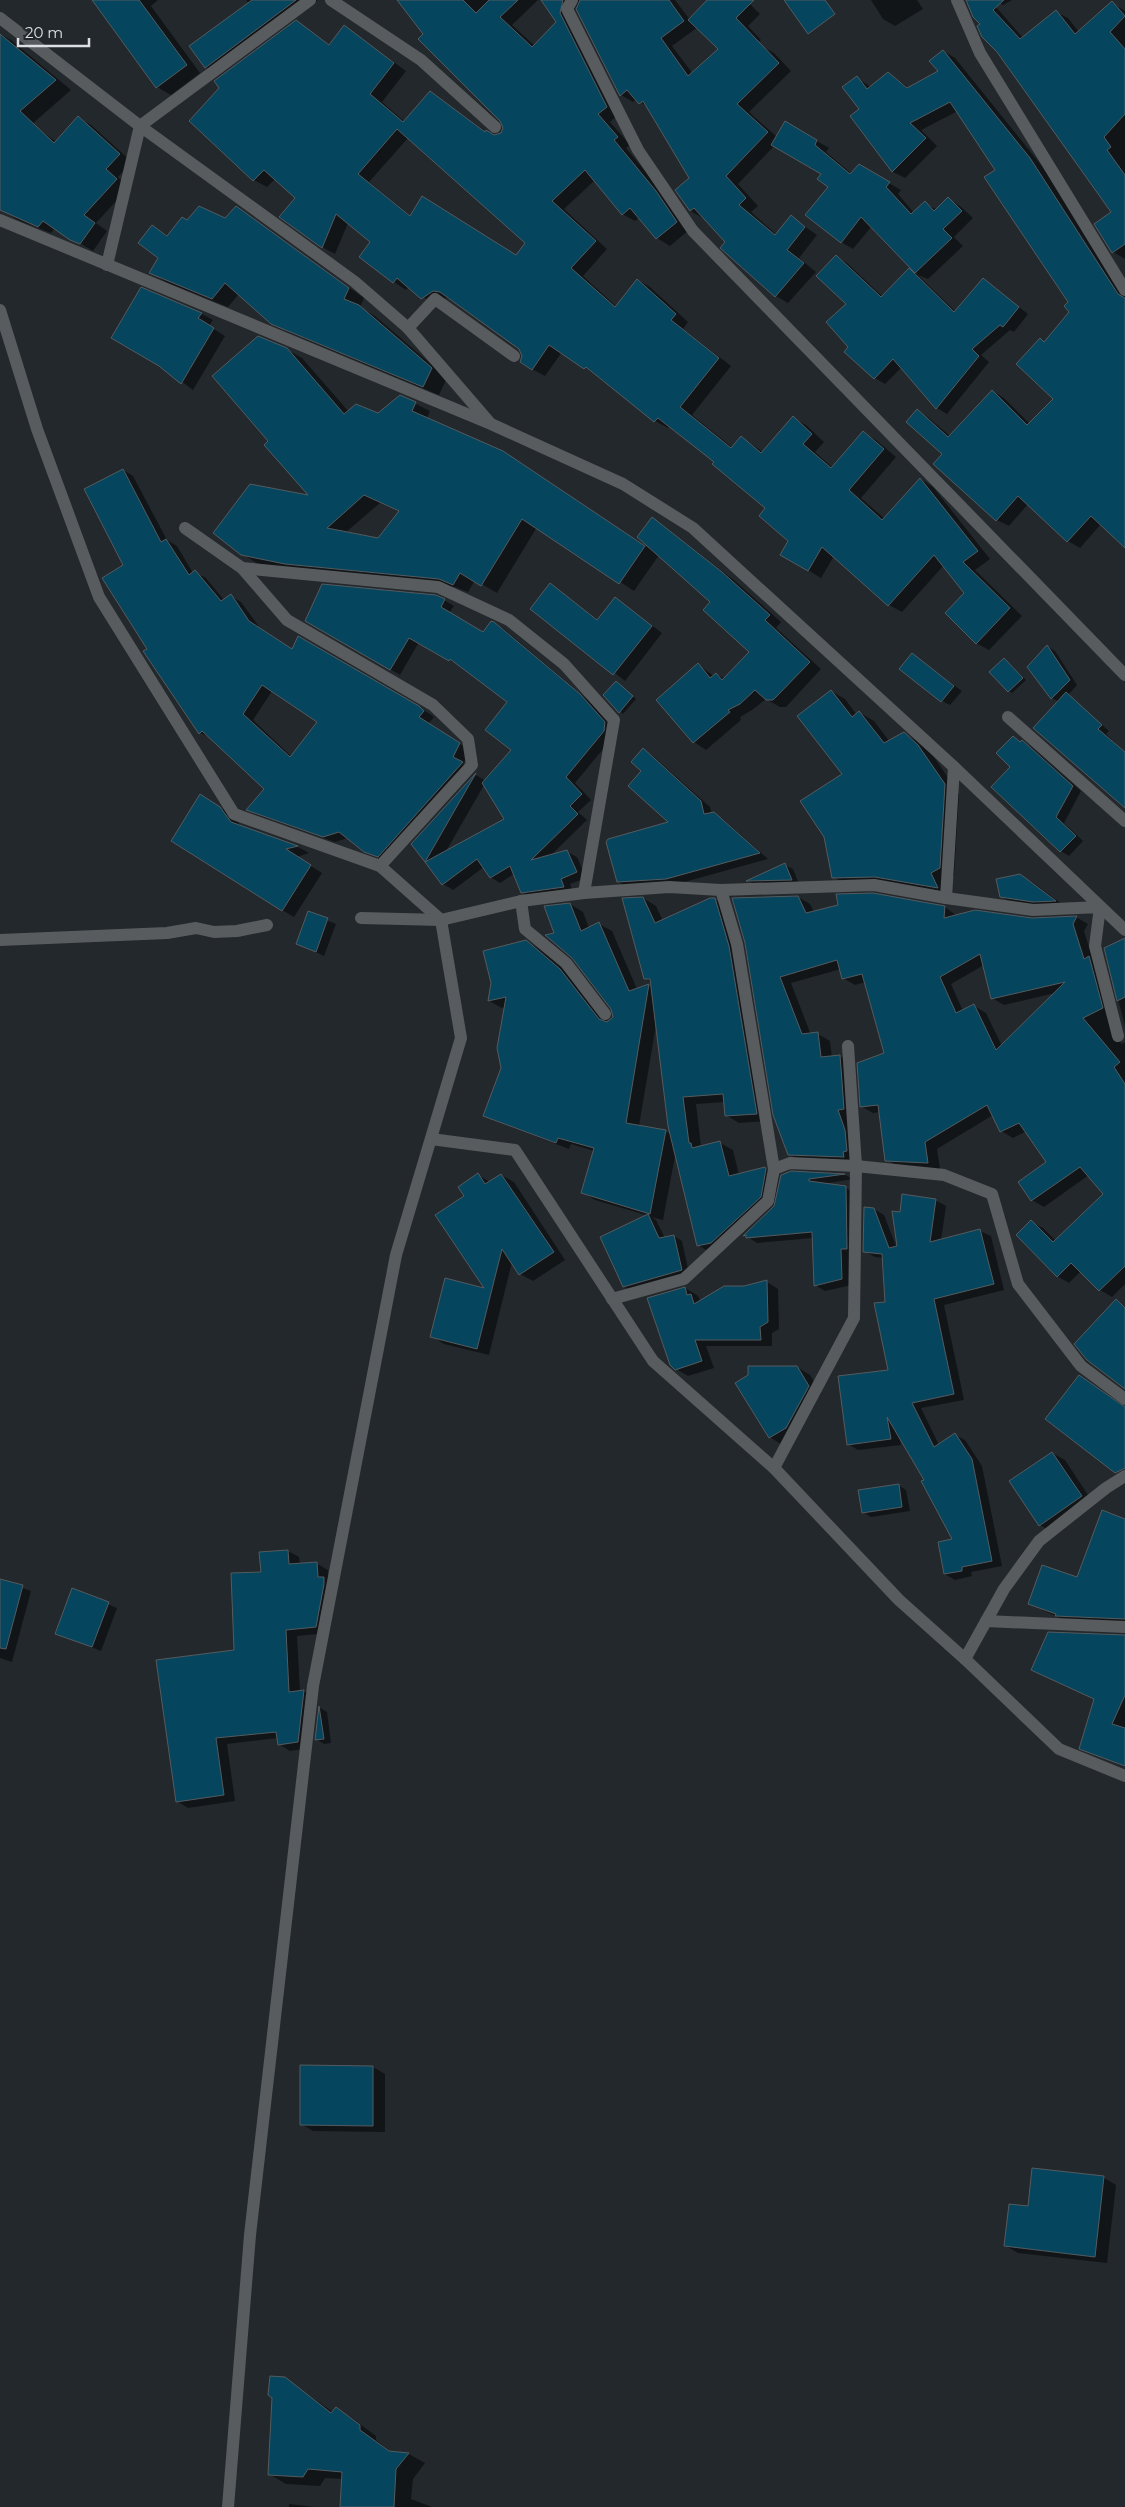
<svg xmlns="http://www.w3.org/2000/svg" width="1125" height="2507" font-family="Montserrat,sans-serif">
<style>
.shadow{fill:#0007;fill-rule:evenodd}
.building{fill:#06455e;stroke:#545b5f;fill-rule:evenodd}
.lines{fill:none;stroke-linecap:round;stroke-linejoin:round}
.street{stroke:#595c5e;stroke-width:12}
</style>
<rect width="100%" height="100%" fill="#22282c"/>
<g class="shadow">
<path d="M93 0H158L151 6 200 73 171 95 157 87Z"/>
<path d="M246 0H318L217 74 205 67 249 4Z"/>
<path d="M399 0H538L512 25 535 46 558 22 542 0H675L690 20 709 0H746L760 14 748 26 761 40 754 46H761L774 53 791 71 749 112 777 137 786 123 829 148 826 152 852 174 859 166 901 190 898 194 914 213 925 203 937 210 949 199 960 206 973 218 954 237 963 246 928 279 918 275 956 312 983 279 1028 314 1014 332 1010 330 981 355 989 362 947 414 937 408 902 367 885 384 875 378 846 351 850 347 848 304 836 257 846 262 883 297 909 270 918 274 872 226 853 249 841 242 830 187 823 173 775 145 738 184 758 206 751 212 777 235 791 217 817 235 799 258 816 272 788 303 776 296 727 242 703 218 690 211V178L650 109 637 99 633 102 621 95 576 6 571 17 619 114 610 122 630 145 626 148 669 200 689 230 670 246 657 238 640 217 635 221 622 214 595 180 564 209 607 249 583 276 617 307 638 280 650 287 688 322 683 329 731 366 692 415 733 448 741 437 763 452 793 418 806 425 824 442 815 452 833 468 863 433 876 440 896 457 861 498 885 519 921 479 933 487 990 559 975 570 1022 616 989 650 976 643 966 594 944 565 902 612 889 605 834 556 821 578 782 554 790 540 767 508 716 462 670 426 668 428 655 421 598 375 562 352 545 376 532 369 520 349 450 299 446 298 435 305 409 287 406 290 394 282 360 256 372 242 348 223 335 254 322 247 297 198 275 179 267 187 254 180 190 121 296 22 330 45 344 26 406 71 382 102 405 122 431 92 486 132 494 136 502 133 504 125 425 35ZM698 27 720 49 693 74 672 46ZM408 138 527 243 517 256 411 216 369 182Z"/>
<path d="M871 0H917L923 9 895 26 883 19Z"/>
<path d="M970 0H990L1023 38 1056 12 1068 18 1079 32 1112 3 1125 11V259L1113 252 1096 225 1112 212 982 24Z"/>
<path d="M994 0H1012L1003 5Z"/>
<path d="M0 34 11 40 71 90 0 152Z"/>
<path d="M943 51 955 58 1042 166 1125 295V545L1101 524 1080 548 1068 541 1028 504 1009 526 997 520 943 454 918 411 929 418 950 436 993 391 1004 398 1030 424 1055 399 1041 340 1045 342 1071 312 1070 302 997 170 958 111 921 130 937 146 905 178 893 172 851 117 861 109 857 78 871 87 889 73 909 88 940 72Z"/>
<path d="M79 118 91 125 132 162 118 177 129 187 96 223 107 231 93 251 55 228 51 233 18 220 0 208V174L35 126 56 142Z"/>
<path d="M236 207 364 298 360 307 375 316 447 378 439 395 288 332 272 323 239 294 228 307 166 282 151 273 159 258 153 226 169 236 188 221 225 220Z"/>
<path d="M141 289 202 314 213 320 209 326 225 336 193 390 160 365Z"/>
<path d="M286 349 302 358 349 412 379 415 400 396 430 411 427 418 518 461 650 549 652 519 664 526 735 581 781 622 776 628 821 669 786 707H780L766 699 752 710 740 717 741 720 706 750 694 742 657 700 698 665 714 676 716 674 725 679 751 651 712 602 659 555 634 591 537 527 497 593 475 580 468 592 455 587 301 572 257 563 242 554 312 497 270 441ZM380 503 400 512 378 539 345 533Z"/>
<path d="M123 470 133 476 167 540 177 546 193 573 205 577 224 600 231 596 241 602 260 628 293 650 299 638 430 714 434 717 428 724 470 750 463 764 473 769 389 862 365 851 348 838 335 842 258 815 248 809 266 789 212 738 200 733 148 650 125 565ZM272 691 318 721 292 757 253 720Z"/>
<path d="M551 584 598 620 615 598 662 633 625 681 531 608Z"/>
<path d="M444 600 454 606 449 613 483 633 494 623 504 629 589 701 615 729 613 737 575 783 591 800 578 812 587 820 550 856 567 852 577 857 586 878 570 884 573 892 532 898 522 892 514 874 500 883 490 877 484 867 453 890 443 884 413 844 476 775 486 781 513 750 509 701 459 665 419 642 400 675 306 620ZM484 785 506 819 445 853Z"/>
<path d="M1047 646 1055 651 1077 685 1068 695 1109 731 1106 734 1125 752V804L1059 702 1052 698Z"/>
<path d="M912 654 962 691 950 705 942 701Z"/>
<path d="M1004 659 1026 680 1012 693 1009 691Z"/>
<path d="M616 682 636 699 623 714 604 695Z"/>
<path d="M831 691 845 699 857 715 860 713 874 721 890 742 904 734 919 742 932 754 959 794 954 876 944 882 951 895 848 886 834 877 844 774Z"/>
<path d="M1013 738 1030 746 1081 791 1064 823 1083 841 1069 856 1061 851 1012 767Z"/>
<path d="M643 750 653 756 710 807 712 814 723 819 768 859 677 884 628 887 618 882 671 823 643 771Z"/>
<path d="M213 803 233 816 241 826 298 847 309 853 297 857 322 873 294 917 282 910Z"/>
<path d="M785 865 793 869 799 884 756 885 749 881Z"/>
<path d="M1020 875 1032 882 1066 907 1014 904 1001 896Z"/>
<path d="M798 897 810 904 814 912 945 907 957 916 1032 919 1076 917 1088 924 1084 931 1093 960 1101 964 1121 1044 1125 1042V1284L1112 1297 1100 1290 1081 1271 1069 1283 1057 1276 1031 1222 1043 1228 1056 1241 1105 1194 1089 1175 1044 1207 1032 1200 1048 1162 1027 1131 1013 1138 1001 1131 993 1115 937 1149 940 1169 899 1167 887 1160 880 1112 873 1113 861 1106 886 1054 866 982 855 985 843 978 841 969 791 983 811 1035 818 1034 830 1041 832 1057 840 1056 852 1063 855 1163 801 1161 789 1154 746 942ZM984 965 992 998 1004 1005 1055 993 1002 1046 986 1013 974 1006 963 1011 951 984Z"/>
<path d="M643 898 656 906 663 921 714 899 728 907 769 1121 739 1123 726 1115 725 1102 696 1104 701 1147 720 1143 733 1150 739 1175 765 1168 779 1177 774 1204 724 1250 711 1253 698 1245 676 1151 663 1220 651 1217 656 1220 665 1238 674 1236 682 1241 689 1274 632 1291 624 1287 649 1216 595 1200 582 1192 594 1151 571 1144 569 1149 498 1122 485 1115 503 1068 505 1007 502 1008 489 1001 526 941 539 949 573 977 608 1023 614 1017 613 1009 556 934 570 904 583 912 589 928 599 924 612 931 637 989 649 985 652 987 651 982 645 978ZM656 1025 672 1135 665 1131 639 1126Z"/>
<path d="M309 913 336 924 324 956 298 944Z"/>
<path d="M1125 942V1026L1105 949Z"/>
<path d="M792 1172 845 1175 853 1179 823 1184 846 1188 856 1194 852 1285 825 1291 815 1285 813 1238 757 1243 745 1235 775 1207Z"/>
<path d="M478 1175 490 1182 501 1175 514 1182 565 1260 533 1281 520 1274 512 1262 489 1355 444 1344 432 1336 487 1290 466 1196Z"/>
<path d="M935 1200 946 1206 941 1240 980 1231 991 1236 1004 1290 944 1305 964 1400 921 1408 939 1445 955 1435 965 1440 982 1466 1002 1566 971 1572 972 1576 955 1580 945 1574 954 1540 926 1481 899 1436 901 1445 858 1450 848 1444 889 1371 884 1258 875 1257 864 1251 874 1209 884 1215 898 1251 901 1213Z"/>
<path d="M767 1282 778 1289 779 1329 772 1333V1346H706L714 1368 688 1376 676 1369 685 1288 697 1295 701 1301Z"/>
<path d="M797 1367 810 1375 821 1393 782 1445 770 1437Z"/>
<path d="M1052 1453 1065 1460 1094 1504 1052 1532 1040 1525Z"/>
<path d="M898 1485 906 1490 910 1511 871 1517 863 1512Z"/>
<path d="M1125 1520V1624L1068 1622 1030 1604 1078 1579Z"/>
<path d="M288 1551 299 1557 300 1565 316 1563 328 1570 327 1633 297 1636 300 1691H304L315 1697 309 1748 290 1751 279 1744 278 1738 227 1744 235 1801 188 1808 177 1801 263 1573Z"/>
<path d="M0 1580 31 1591 12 1662 0 1658Z"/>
<path d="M73 1590 117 1608 101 1651 57 1633Z"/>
<path d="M1125 1652V1767L1081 1748 1096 1699 1033 1670Z"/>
<path d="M320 1708 327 1712 331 1743 324 1744 316 1739Z"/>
<path d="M302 2066 373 2067 385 2074V2132L313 2131 301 2124Z"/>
<path d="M1104 2178 1116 2185 1107 2263 1018 2253 1006 2246 1029 2208Z"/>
<path d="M284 2378 333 2412 336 2409 352 2418 376 2436V2440L392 2453 409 2454 425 2463 413 2479 411 2499 432 2507H341L343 2479 325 2478 320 2486 286 2484 269 2474Z"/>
<path d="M289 2504 315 2507H289Z"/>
</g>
<g class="building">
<path d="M92 0H139L187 65 156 88Z"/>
<path d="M252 0H296L205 68 189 46Z"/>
<path d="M397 0H463L476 13 489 0H518L500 17 532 47 556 22 541 0H563L560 13 607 107 598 114 618 137 614 140 656 191 677 222 656 239 630 208 622 215 585 170 552 201 596 241 571 268 615 307 637 279 676 314 671 320 719 358 680 407 731 448 741 436 761 453 793 416 812 434 803 444 831 468 863 431 884 449 849 490 882 520 920 478 978 551 963 562 1010 608 976 644 945 613 964 593 934 555 888 606 822 547 808 571 780 555 788 541 759 516 765 508 712 464 714 462 658 418 654 422 586 367 584 369 549 345 532 370 520 362 522 356 519 349 440 292 433 291 421 299 397 278 393 283 359 257 370 242 336 214 322 248 279 217 295 198 264 170 253 181 189 121 219 88 214 81 296 20 329 45 344 25 394 63 370 94 403 122 430 91 485 132 486 130 494 135 501 133 503 128 500 121 418 39 423 34ZM397 129 525 243 516 255 422 196 410 216 358 174Z"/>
<path d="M580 0H669L684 21 661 38 688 76 718 49 688 20 707 0H754L736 18 779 63 737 104 768 132 726 176 746 198 739 205 775 235 791 215 805 227 787 250 804 263 775 297 720 248 725 242 694 208 690 211 675 190 689 178 643 101 639 104 627 90 620 96 576 9Z"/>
<path d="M784 0H825L835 14 808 34Z"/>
<path d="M966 0H1004L993 10 1020 39 1056 10 1075 34 1112 1 1125 16 1110 32 1125 49V114L1104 137 1111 147 1107 150 1125 175V244L1112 253 1094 224 1111 212 997 52 982 37 977 26 980 24 973 17Z"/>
<path d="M0 34 56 80 20 111 54 143 78 116 120 154 106 169 117 179 84 215 95 223 80 244 70 240 43 221 38 227 0 210Z"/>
<path d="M943 50 1030 158 1118 294 1125 298V548L1091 516 1067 542 1018 496 996 521 933 464 942 454 906 422 917 409 948 437 992 390 1027 425 1053 399 1016 364 1040 338 1044 342 1069 312 1064 306 1068 302 984 177 995 170 950 102 910 123 926 138 892 172 850 116 859 109 842 87 857 76 867 89 888 72 907 88 938 71 929 61Z"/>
<path d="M785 121 817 140 815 145 850 174 859 164 890 182 886 187 911 214 925 201 934 211 948 197 962 211 943 229 952 238 915 273 861 217 841 243 805 215 828 187 817 179 821 174 771 145Z"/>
<path d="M199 206 225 218 236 206 349 288 344 299 359 305 432 368 423 387 271 324 225 283 212 299 149 273 158 258 138 243 152 225 167 236 182 217 187 220Z"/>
<path d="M836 255 881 297 909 268 954 312 983 278 1019 307 1003 327 1000 325 972 349 979 356 936 409 893 359 874 379 844 352 848 347 826 322 846 304 816 276Z"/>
<path d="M141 287 202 313 198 318 214 328 181 384 159 366 111 338Z"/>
<path d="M258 336 287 348 344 414 356 404 378 413 400 395 416 402 412 411 503 451 645 546 619 584 522 519 481 586 460 573 453 585 439 579 285 564 241 555 213 533 250 484 308 495 264 445 268 441 212 376ZM364 495 399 511 378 538 327 528Z"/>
<path d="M123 469 161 542 166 539 189 575 195 570 221 601 231 594 249 621 292 649 298 636 419 706 424 711 419 717 460 743 453 757 463 762 378 857 364 852 339 832 323 837 246 810 264 789 202 731 199 734 143 651 147 649 102 578 123 565 84 489ZM262 685 317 722 290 757 243 714Z"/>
<path d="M652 517 722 572 770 615 765 620 810 662 773 700H766L755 690 740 704 728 710 730 712 693 743 656 700 698 663 710 678 716 673 722 680 749 652 703 610 710 602 637 537Z"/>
<path d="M550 583 597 620 615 597 652 626 613 675 530 609Z"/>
<path d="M322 584 436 595 445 599 441 607 483 632 491 621 494 622 580 694 605 722 604 731 566 777 582 794 570 806 578 814 531 860 567 850 577 872 561 879 564 887 521 893 510 866 490 878 477 859 442 885 425 862 504 819 482 783 511 750 485 730 507 702 450 659 449 661 409 638 390 670 305 621Z"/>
<path d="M1047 645 1070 680 1051 699 1027 667Z"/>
<path d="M912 653 954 686 941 702 899 669Z"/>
<path d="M1004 658 1023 678 1008 692 989 672Z"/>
<path d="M616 681 633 696 619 713 603 695Z"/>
<path d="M831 690 852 717 859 711 884 743 904 732 918 745 945 784 940 868 931 873 938 888 875 877 832 878 824 837 800 801 842 774 797 716Z"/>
<path d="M1066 692 1102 725 1098 729 1125 752V808L1033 728Z"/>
<path d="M1013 736 1020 742 1022 740 1073 786 1056 817 1076 836 1060 852 991 787 1010 767 996 753Z"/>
<path d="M643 748 701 801 704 814 714 812 760 853 666 879 617 882 606 842 608 839 668 822 628 786 641 771 631 762Z"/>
<path d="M476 773 425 862 411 844Z"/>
<path d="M200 794 220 807 231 822 298 846 286 849 311 865 282 911 171 841Z"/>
<path d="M785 863 792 880 746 881Z"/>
<path d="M1020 874 1056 901 1033 902 1000 897 996 879Z"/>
<path d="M873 893 945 906 944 918 975 910 1032 918 1077 916 1073 924 1084 959 1089 956 1103 1008 1083 1018 1120 1062 1114 1067 1125 1084V1266L1099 1291 1071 1263 1057 1277 1016 1235 1031 1220 1053 1242 1103 1194 1080 1167 1031 1201 1018 1182 1046 1162 1019 1123 1000 1132 987 1105 925 1142 928 1163 885 1161 878 1105 860 1107 857 1063 884 1053 862 974 842 979 837 960 780 977 802 1034 818 1032 821 1057 840 1055 844 1109 838 1110 845 1130 847 1151 843 1152 844 1157 788 1155 773 1115 745 943 732 898 798 896 806 913 838 905 836 894ZM980 954 991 999 1065 982 996 1050 974 1004 956 1013 940 977Z"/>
<path d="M643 897 655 923 710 898H715L729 946 757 1114 725 1116 723 1094 683 1097 689 1143H691L692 1148 720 1141 729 1176 765 1167 766 1169 761 1197 711 1243 697 1246 668 1126 650 979H644L622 898Z"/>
<path d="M570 903 581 931 599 922 629 991 649 984 626 1123 666 1130 650 1214 581 1193 594 1148 558 1138 556 1143 483 1116 501 1068 497 1048 506 997 488 1001 491 983 483 951 526 940 560 969 599 1019 607 1022 613 1017 611 1009 572 958 545 935 554 933 544 906Z"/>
<path d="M308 911 328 918 316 952 296 944Z"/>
<path d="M1125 938V997L1117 1001 1104 948Z"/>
<path d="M791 1171 845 1174 809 1179V1181L846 1186 847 1249H841L842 1279 814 1286 812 1232 746 1238V1235L743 1236 774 1206 781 1175Z"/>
<path d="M478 1173 485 1184 501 1174 554 1252 519 1275 502 1249 477 1349 430 1337 445 1278 484 1288 435 1215 464 1196 458 1187Z"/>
<path d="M902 1194 936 1199 930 1242 980 1229 994 1284 934 1299 954 1394 912 1403 934 1447 955 1433 972 1459 992 1561 962 1567V1571L944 1574 938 1542 952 1539 921 1481 924 1480 887 1417 891 1439 847 1445 838 1376 888 1370 874 1303 885 1302 882 1254 863 1252 864 1207 874 1208 889 1248 897 1246 892 1211 900 1212Z"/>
<path d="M648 1214 659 1238 674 1235 682 1270 623 1287 600 1237Z"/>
<path d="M767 1280 768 1322 760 1327 761 1340H695L702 1361 675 1370 670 1365 647 1298 685 1287 687 1295 691 1294 694 1304 724 1286H744Z"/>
<path d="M1116 1299 1125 1308V1389L1087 1360 1074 1344Z"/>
<path d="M748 1366H797L809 1386 786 1428 769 1438 735 1383 748 1375Z"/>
<path d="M1079 1375 1125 1407V1468L1115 1473 1045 1419Z"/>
<path d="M1052 1452 1082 1496 1039 1526 1009 1481Z"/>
<path d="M899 1484 902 1507 862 1513 858 1490Z"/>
<path d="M1102 1510 1125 1519V1619L1055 1616 1056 1614 1028 1604 1042 1565 1077 1577Z"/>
<path d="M288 1550 289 1564 317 1562 318 1577H324V1584L316 1627 286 1630 289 1692 304 1690 298 1742 278 1745 276 1732 216 1738 224 1795 176 1802 156 1660 234 1650 231 1573 261 1572 259 1552Z"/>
<path d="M0 1579 23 1585 6 1649 0 1648Z"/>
<path d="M72 1588 109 1602 92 1647 55 1634Z"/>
<path d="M1048 1632 1125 1635V1695L1112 1724 1125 1728V1766L1079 1749 1094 1699 1031 1670Z"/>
<path d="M319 1706 324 1739 315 1740Z"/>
<path d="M300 2065 373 2066V2126L300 2125Z"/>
<path d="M1032 2168 1104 2176 1095 2257 1004 2246 1009 2204 1028 2206Z"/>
<path d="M270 2376 285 2377 331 2413 336 2407 360 2425V2430L389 2451 409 2453 396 2469 394 2507H340L342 2472 308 2469 303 2477 268 2475 272 2398 268 2395Z"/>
</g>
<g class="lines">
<g class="street">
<path d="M331 0 421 60 495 127"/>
<path d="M572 0 567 9 638 150 693 231 1125 675"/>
<path d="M957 0 980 53 1125 290"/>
<path d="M0 18 140 126 355 282 408 328 489 422"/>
<path d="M0 220 491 424 623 484 693 528 954 767 1125 930"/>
<path d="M107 265 140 126 310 0"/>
<path d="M0 310 37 429 99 597 234 814 380 866 441 920 461 1038 396 1255 313 1686 250 2235 228 2507"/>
<path d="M408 328 435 299 514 356"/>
<path d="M185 528 242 568 287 620 433 705 468 739 472 765 380 866"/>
<path d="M242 568 438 587 509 620 564 664 614 720 584 893"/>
<path d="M1008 717 1125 821"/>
<path d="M946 898 954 767"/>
<path d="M521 901 525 929 566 963 605 1014"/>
<path d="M361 918 441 920 521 901 584 893 669 887 721 890 874 885 946 898 1033 910 1100 907 1095 946 1118 1036"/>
<path d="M0 940 167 933 196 928 214 932 237 931 267 925"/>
<path d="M431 1139 515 1150 653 1361 774 1468 899 1600 965 1659 1059 1749 1125 1776"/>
<path d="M774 1169 790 1163 856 1166 944 1175 992 1194 1018 1284 1081 1366 1125 1399"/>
<path d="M612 1299 684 1279 768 1201 774 1169 737 944 721 890"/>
<path d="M774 1468 854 1318 856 1166 848 1046"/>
<path d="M986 1621 1125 1627"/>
<path d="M965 1659 1004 1589 1039 1541 1106 1488 1125 1476"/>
</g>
</g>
<path d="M18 38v8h71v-8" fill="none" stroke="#dce0e2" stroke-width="2.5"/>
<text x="25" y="38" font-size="15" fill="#dce0e2" stroke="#22282c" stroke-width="4" paint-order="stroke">20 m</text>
</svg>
